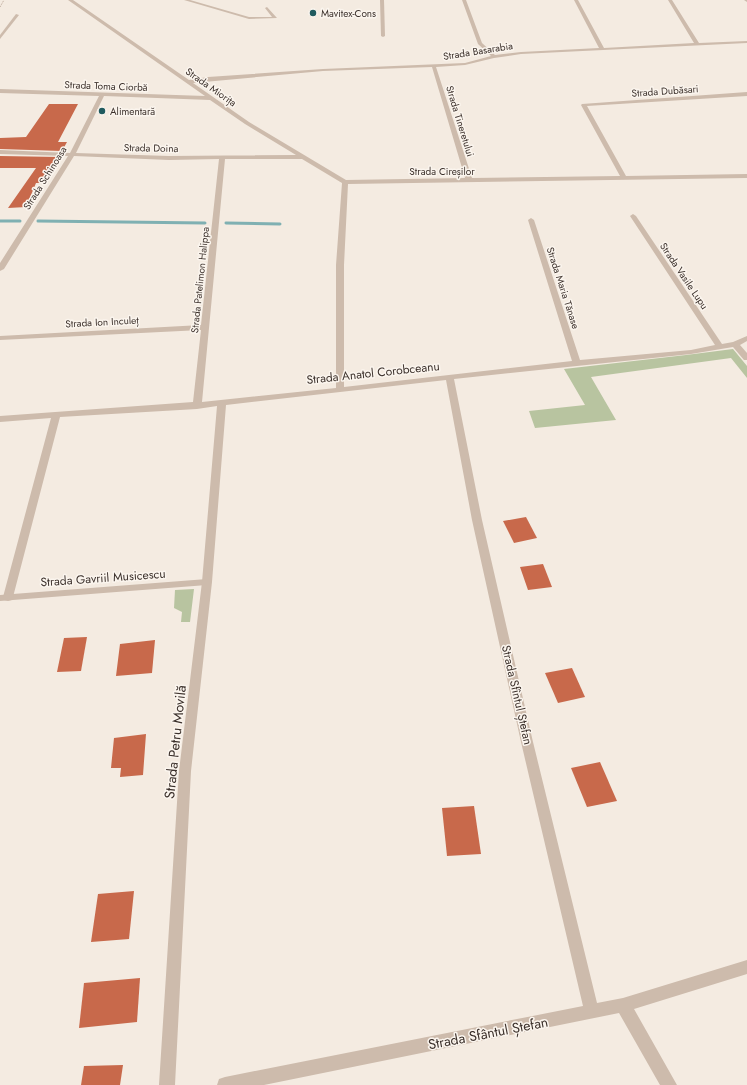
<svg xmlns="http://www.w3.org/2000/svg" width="747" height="1085" font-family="Jost,sans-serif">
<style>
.green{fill:#b8c4a0}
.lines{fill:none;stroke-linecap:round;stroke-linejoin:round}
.stream{stroke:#7fb0b2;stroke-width:3}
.building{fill:#c8694b}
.path{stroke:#b9a596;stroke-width:1;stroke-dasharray:1 1;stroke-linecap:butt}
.service{fill:#cdbbac;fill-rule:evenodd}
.minor{fill:#cdbbac;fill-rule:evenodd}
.poi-dot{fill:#1f5a5e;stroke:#fbf5ee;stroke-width:1.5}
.labels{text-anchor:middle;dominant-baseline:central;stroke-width:3;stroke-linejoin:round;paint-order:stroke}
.far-poi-label{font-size:10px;fill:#3b302b;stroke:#fbf5ee;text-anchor:start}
.far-street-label{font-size:10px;fill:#3b302b;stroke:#fbf5ee}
.street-label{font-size:12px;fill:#3b302b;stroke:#fbf5ee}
.near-street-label{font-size:14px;fill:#3b302b;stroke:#fbf5ee}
</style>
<rect width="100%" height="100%" fill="#f4ebe1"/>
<g class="green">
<path d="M733 349 747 366V378L731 358 591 377 616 420 535 428 529 411 585 405 564 369 686 355Z"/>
<path d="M194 589 190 622H181L182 612 174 608 175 590Z"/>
</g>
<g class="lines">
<g class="stream">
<path d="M0 221H20"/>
<path d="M38 221 205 223"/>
<path d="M226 223 280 224"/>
</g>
</g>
<g class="building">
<path d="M49 104H78L58 142H67L62 151 0 149V138L26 137Z"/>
<path d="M0 156 59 157 54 169H52L43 183H36L26 207 8 208 36 168H0Z"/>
<path d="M526 517 537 538 514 543 503 521Z"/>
<path d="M543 564 552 587 528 590 520 567Z"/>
<path d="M87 637 81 671 57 672 64 638Z"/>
<path d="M155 640 152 673 116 676 120 644Z"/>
<path d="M572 668 585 697 558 703 545 673Z"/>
<path d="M146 734 143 775 120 777 121 768H111L114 738Z"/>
<path d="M600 762 617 801 587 807 571 768Z"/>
<path d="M474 806 481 854 447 856 442 808Z"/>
<path d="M134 891 129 939 91 942 98 894Z"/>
<path d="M140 978 137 1022 79 1028 84 983Z"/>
<path d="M123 1065 120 1085H81L84 1066Z"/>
</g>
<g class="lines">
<path class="path" d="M0 7 4 0"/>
<g class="service">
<path d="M184 0H190L249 17H272L265 8 267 7 277 18 249 19Z"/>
<path d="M16 14 19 15 0 39V35Z"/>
<path d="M207 579 210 580 211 582 210 584 207 585 0 601V595Z"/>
</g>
<g class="minor">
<path d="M68 0H73L189 80 208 77 323 69 465 63 491 56 478 44 462 0H466L482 43 495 55 521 52 599 48 574 0H578L604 48 694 43 668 0H672L699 43 747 41V43L521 54 494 58 465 65 436 67 472 178 620 176 581 105 582 104 747 92V96L587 106 626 176 747 174V178L348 184 344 265V387L572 361 528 220 531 218 534 220 580 360 691 350 715 345 630 216 633 214 636 216 722 344 733 342 747 336V341L740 345 747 353V360H744L733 347 691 354 454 379 482 520 533 742 597 1003 623 998 747 960V974L634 1009 677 1085H660L619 1013 264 1085H217L219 1079 225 1077 583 1006 521 742 472 520 446 380 226 405 212 582 191 771 175 1085H159L179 771 202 582 217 406 197 409 60 417 13 597 12 600 8 601 4 600 3 597 51 418 0 422V416L193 402 201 330 0 340V336L201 325 219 159 169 160 74 156 4 269 0 271V263L68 156 0 154V150L70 153 99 96 0 93V89L205 96ZM432 67 465 178 346 180 249 122 193 83 323 71ZM104 96 210 100 245 124 296 155 169 156 76 153ZM225 159H302L342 183 336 265V388L202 402Z"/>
<path d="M380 0H384L385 36 383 37 381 36Z"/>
<path d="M744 0H747V2Z"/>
</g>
</g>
<g class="poi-dot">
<circle cx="313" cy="13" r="4"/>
<circle cx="102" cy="111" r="4"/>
</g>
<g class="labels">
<g class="far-poi-label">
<text x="321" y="13">Mavitex-Cons</text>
<text x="110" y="111">Alimentară</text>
</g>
<g class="far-street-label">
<text transform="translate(478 51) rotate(-9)">Strada Basarabia</text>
<text transform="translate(106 86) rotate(2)">Strada Toma Ciorbă</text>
<text transform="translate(211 87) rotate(35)">Strada Miorița</text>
<text transform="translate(665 91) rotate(-4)">Strada Dubăsari</text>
<text transform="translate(460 121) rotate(73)">Strada Tineretului</text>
<text transform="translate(151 148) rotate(1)">Strada Doina</text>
<text x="442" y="171">Strada Cireșilor</text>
<text transform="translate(45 178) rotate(-58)">Strada Schinoasa</text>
<text transform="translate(684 276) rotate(56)">Strada Vasile Lupu</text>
<text transform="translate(200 280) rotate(-84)">Strada Patelimon Halippa</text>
<text transform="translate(563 288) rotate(72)">Strada Maria Tănase</text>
<text transform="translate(102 322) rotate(-3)">Strada Ion Inculeț</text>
</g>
<g class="street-label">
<text transform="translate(373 373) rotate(-6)">Strada Anatol Corobceanu</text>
<text transform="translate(103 578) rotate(-4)">Strada Gavriil Musicescu</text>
<text transform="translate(517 695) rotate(77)">Strada Sfîntul Ștefan</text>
</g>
<g class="near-street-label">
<text transform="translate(175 742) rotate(-84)">Strada Petru Movilă</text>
<text transform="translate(488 1033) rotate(-11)">Strada Sfântul Ștefan</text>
</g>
</g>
</svg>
